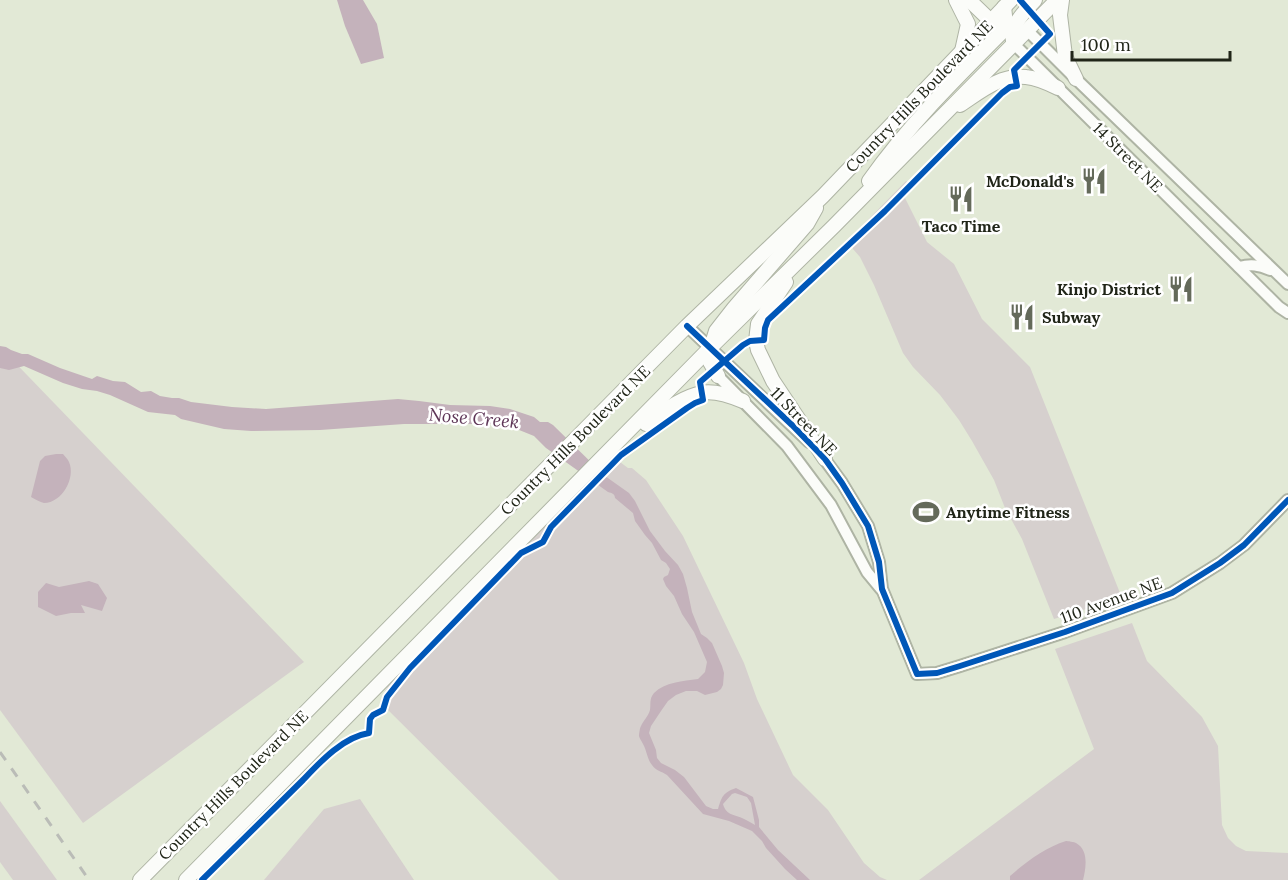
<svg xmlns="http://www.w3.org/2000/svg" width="1288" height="880" font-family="Lora,serif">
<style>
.green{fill:#d6d0ce}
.water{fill:#c4b2bb;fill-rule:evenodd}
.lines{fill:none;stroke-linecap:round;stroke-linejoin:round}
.street-casing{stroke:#aeb4a4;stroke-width:14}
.secondary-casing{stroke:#aeb4a4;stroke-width:16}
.street{stroke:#fbfcf9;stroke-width:10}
.secondary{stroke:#fbfcf9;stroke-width:14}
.rail{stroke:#babcb7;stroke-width:3;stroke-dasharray:10 10;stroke-linecap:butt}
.cycleway-casing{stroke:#fff;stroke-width:10}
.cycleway{stroke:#0057b8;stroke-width:6}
.labels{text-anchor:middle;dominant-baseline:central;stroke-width:5;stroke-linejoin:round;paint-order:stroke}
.street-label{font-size:16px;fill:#202518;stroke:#fff}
.poi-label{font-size:16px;font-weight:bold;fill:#202518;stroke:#fff;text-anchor:end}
.water-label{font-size:18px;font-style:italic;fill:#5e3657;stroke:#fff}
</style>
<rect width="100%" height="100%" fill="#e2e9d6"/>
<g class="green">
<path d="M906 181 910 184 905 198 927 242 954 264 982 319 1030 367 1122 598 1054 619 1022 539 1005 508 994 480 972 441 959 420 940 395 913 367 903 353 874 285 860 257 853 249 851 237Z"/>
<path d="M0 347 304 662 83 823 0 710Z"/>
<path d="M620 462 628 468H632L646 480 683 536 744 663 757 699 793 775 828 810 864 863 880 877 887 880H559L383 705V695L388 686 558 513 575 508Z"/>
<path d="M1132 623 1147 661 1202 717 1218 746 1222 825 1228 838 1236 846 1246 851 1288 853V880H919L1094 749 1055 649Z"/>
<path d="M360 799 414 880H264L324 809Z"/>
<path d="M0 801 57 880H13L0 862Z"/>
</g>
<g class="water">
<path d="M337 0H363L377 24 384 58 361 64 345 26Z"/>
<path d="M0 346 6 347 11 350 22 354H28L60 368 92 379 97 376 113 381 125 382 141 392 151 391 160 396 172 398H179L191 402 232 407 266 409 398 399 419 401 450 405 490 406 510 409 534 417 540 422H548L553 425 605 476 629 493 635 501 650 531 665 551 678 565 683 574 687 588 692 612 701 634 707 638 712 643 722 666 724 673 723 685 721 689 717 692 705 695 697 691H686L676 695 668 701 661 711 651 726 649 733 656 750 657 758 661 763 675 770 684 777 706 806 713 809H718C722 797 722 793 736 788L753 797 759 820V827L778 850 810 880H797L785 869 766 848 762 841 752 831 729 821 703 814 667 775C661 771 656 771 652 765 647 759 647 751 643 744 642 742 639 737 639 736 639 734 640 727 641 726 643 721 648 717 650 710 651 704 649 699 654 693 665 682 683 681 698 679L705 672 707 662 694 632 682 614 674 596 666 586 663 579 664 577 668 575 670 569 666 563 661 560 652 543 645 535 635 521 633 513 615 498C615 494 612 493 608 492L546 448 534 436 507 425 493 424H404L320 430 251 431 224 429 181 419 175 415 148 412 110 395 97 391 82 389 63 383 24 366 9 370 0 368ZM735 793 747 797 751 803 755 825C751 823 747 820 742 818 733 814 726 815 723 804L732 794Z"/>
<path d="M56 454H63C65 457 68 459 69 462 76 478 62 503 44 503 40 502 35 499 31 497L40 461 45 456Z"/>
<path d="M89 581 98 584 107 598 102 611 81 605 85 613H71L56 616 38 607V592L46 583 59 587Z"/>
<path d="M1066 841C1067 841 1075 842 1076 843 1089 850 1086 868 1083 880H1010V876C1026 862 1046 847 1066 841Z"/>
</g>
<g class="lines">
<g class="street-casing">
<g id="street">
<path d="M1027 30 1076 79 1288 284"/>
<path d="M1013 43 1279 307 1288 313"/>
<path d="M1239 267C1251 264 1259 265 1270 270"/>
<path d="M687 326 809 442"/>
<path d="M718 376 787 446 831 505 867 572 881 589"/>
<path d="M820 453 842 483 868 526 879 562 882 589 917 674 937 673 960 666 1065 632 1172 593 1220 563 1244 545 1288 500"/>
</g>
</g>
<g class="secondary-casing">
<g id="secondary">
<path d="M956 0 968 24 962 51"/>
<path d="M969 0 997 27"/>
<path d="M1062 0 1060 15 1065 56 1076 79"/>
<path d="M1013 41C1010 25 1025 11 1035 0"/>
<path d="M960 105C980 92 1001 74 1026 77 1037 78 1048 83 1058 88"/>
<path d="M869 181C907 127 955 79 1002 32L1006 24 1004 7"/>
<path d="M786 282 758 324 756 341 758 350 773 381 825 459"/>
<path d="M718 376 710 362 711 347 716 331 734 308 807 224 816 208"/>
<path d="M646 424C660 413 683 397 701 393 714 390 731 396 743 401"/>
<path d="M140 880 687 326 823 196 1011 0"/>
<path d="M186 880 711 347 834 226 1057 0"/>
</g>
</g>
<use href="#street" class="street"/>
<use href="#secondary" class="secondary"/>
<path class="rail" d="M0 752 89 880"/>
<g class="cycleway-casing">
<g id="cycleway">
<path d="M687 326 792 425 825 459 842 483 868 526 879 562 882 589 917 674 937 673 960 666 1065 632 1172 593 1220 563 1244 545 1288 500"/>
<path d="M202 880 303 780C320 762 343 737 369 733L370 719 373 715 383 710 387 697 410 668 521 553 543 542 551 527 621 455 687 408 695 403 703 400 700 382 743 345 750 341 764 340 765 328 768 320 885 211 1002 93 1010 87 1017 86 1014 70 1050 34 1020 0"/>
</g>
</g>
<use href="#cycleway" class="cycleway"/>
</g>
<defs>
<g id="restaurant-bare" transform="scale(2.07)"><path d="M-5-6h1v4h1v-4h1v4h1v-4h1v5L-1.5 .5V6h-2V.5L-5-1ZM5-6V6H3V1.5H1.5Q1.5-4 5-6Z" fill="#646a5a" stroke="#fff" stroke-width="2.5" paint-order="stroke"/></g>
<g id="stadium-bare" transform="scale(2.07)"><path d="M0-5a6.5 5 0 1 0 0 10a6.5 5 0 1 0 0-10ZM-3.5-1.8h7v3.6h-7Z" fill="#646a5a" stroke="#fff" stroke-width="2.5" paint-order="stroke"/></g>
</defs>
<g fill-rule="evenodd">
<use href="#restaurant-bare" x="1094" y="181"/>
<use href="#restaurant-bare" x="961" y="199"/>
<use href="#restaurant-bare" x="1181" y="289"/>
<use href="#restaurant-bare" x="1022" y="317"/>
<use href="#stadium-bare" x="926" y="512"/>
</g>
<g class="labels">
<g class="street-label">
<text transform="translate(919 96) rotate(-46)">Country Hills Boulevard NE</text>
<text transform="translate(1128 157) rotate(45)">14 Street NE</text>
<text transform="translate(804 421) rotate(46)">11 Street NE</text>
<text transform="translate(575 440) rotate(-45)">Country Hills Boulevard NE</text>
<text transform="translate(1111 600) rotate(-20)">110 Avenue NE</text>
<text transform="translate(233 785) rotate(-45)">Country Hills Boulevard NE</text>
</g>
<g class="poi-label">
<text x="1074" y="181">McDonald's</text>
<text x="961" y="226" text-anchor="middle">Taco Time</text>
<text x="1161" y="289">Kinjo District</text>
<text x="1042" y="317" text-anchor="start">Subway</text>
<text x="946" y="512" text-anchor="start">Anytime Fitness</text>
</g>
<g class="water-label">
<text transform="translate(474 418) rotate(5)">Nose Creek</text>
</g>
</g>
<path d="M1072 51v9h158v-9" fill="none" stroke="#202518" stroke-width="3"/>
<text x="1081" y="51" font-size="18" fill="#202518" stroke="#ffffff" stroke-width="4.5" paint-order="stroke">100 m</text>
</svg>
